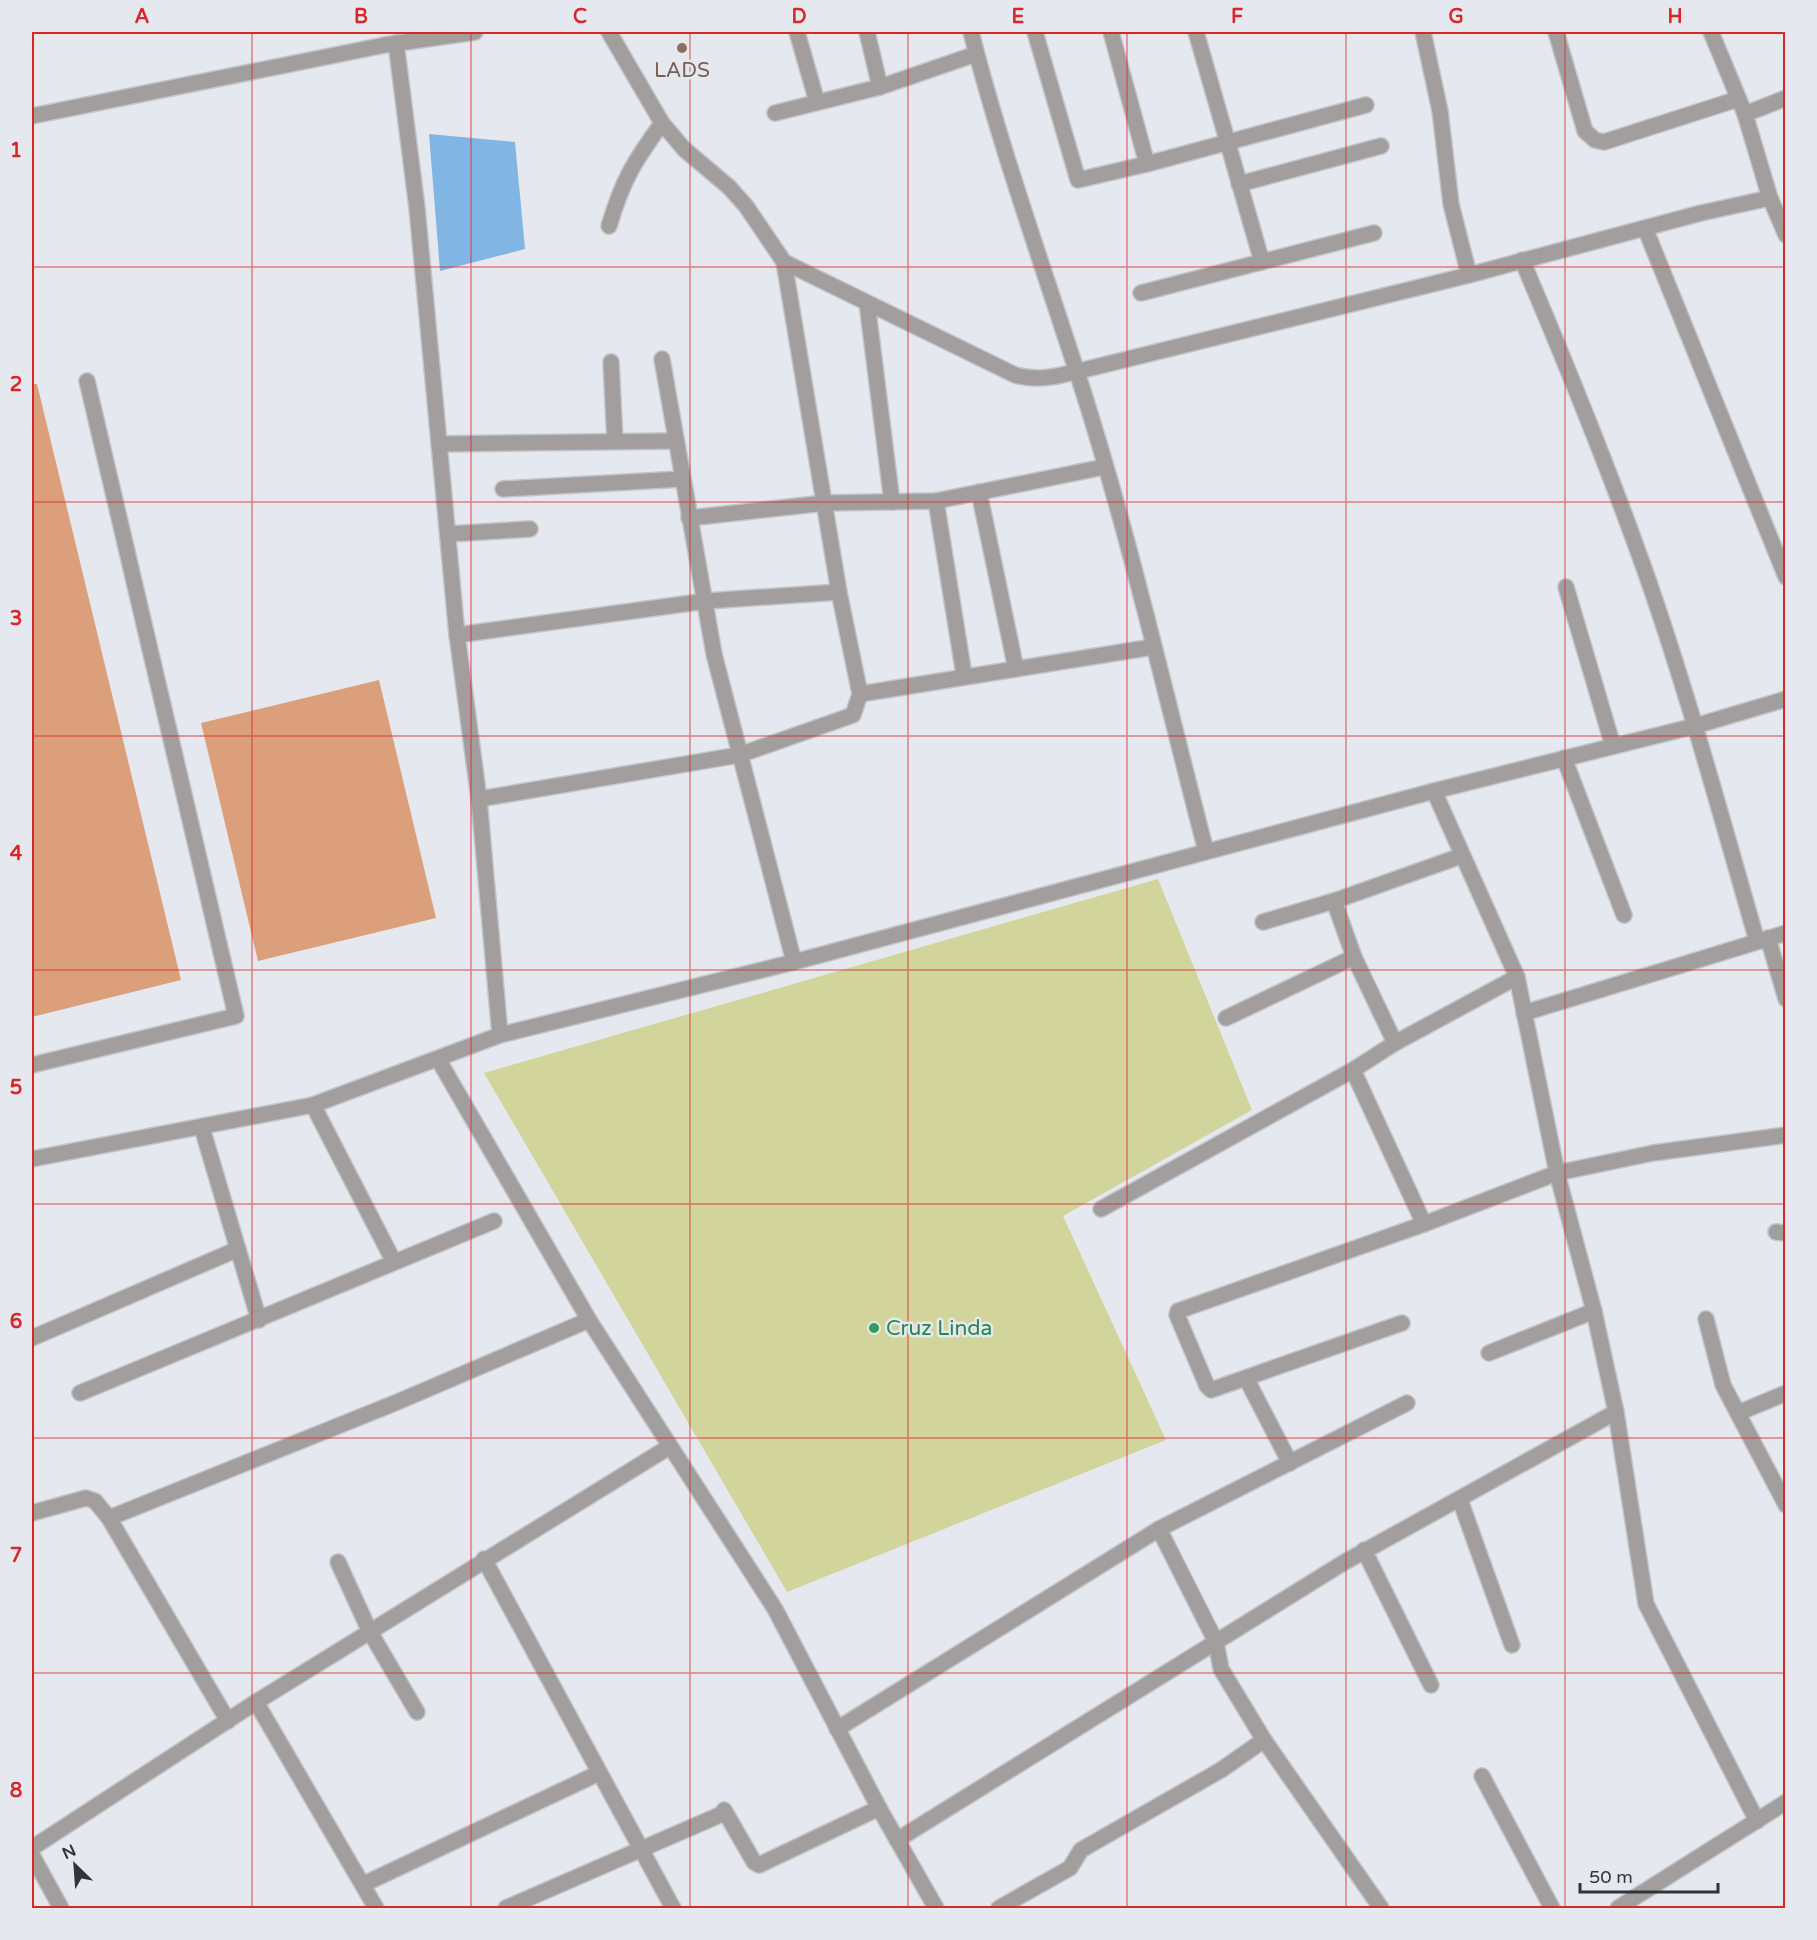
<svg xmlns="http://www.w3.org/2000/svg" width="1817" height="1940" font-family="'Varela Round',sans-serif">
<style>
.green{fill:#d1d49b}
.water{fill:#81b5e3}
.building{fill:#dba07b}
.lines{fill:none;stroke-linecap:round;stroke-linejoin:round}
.minor-casing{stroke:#c1c5ca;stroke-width:18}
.minor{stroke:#a19e9d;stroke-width:15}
.grid{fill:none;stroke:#d62828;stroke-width:1.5;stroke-opacity:0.55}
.education-dot{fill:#8d6e63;stroke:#e5e9ef;stroke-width:2}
.leisure-dot{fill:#2e9e5b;stroke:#e5e9ef;stroke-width:2}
.labels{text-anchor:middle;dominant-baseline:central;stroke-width:5;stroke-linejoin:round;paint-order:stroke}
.education-label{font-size:21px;fill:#785e54;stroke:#e5e9ef}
.leisure-label{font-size:21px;fill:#27864d;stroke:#e5e9ef;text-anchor:start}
.neatline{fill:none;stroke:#d62828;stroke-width:2}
.grid-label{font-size:20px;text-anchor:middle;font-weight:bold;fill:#d62828}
</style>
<rect width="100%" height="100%" fill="#e5e9ef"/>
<path class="green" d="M1158 879 1252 1110 1063 1216 1166 1440 787 1592 484 1073Z"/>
<path class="water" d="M429 134 515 142 525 249 440 271Z"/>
<g class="building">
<path d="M32 384H37L181 980 32 1017Z"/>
<path d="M379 680 436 918 258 961 201 723Z"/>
</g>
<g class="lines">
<g class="minor-casing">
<g id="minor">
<path d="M609 32 662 123 684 149 729 187 746 206 784 262 1015 375C1037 381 1054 377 1075 372L1469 275 1701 213 1770 198"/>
<path d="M797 32 817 102"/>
<path d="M867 32 880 87"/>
<path d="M971 32C1002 153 1045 272 1083 391 1131 542 1166 698 1206 851"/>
<path d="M1035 32 1078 180 1147 164 1366 105"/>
<path d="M1111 32 1147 164"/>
<path d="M1196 32 1262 262"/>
<path d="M1423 32 1440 111 1451 204 1469 275"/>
<path d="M1556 32 1585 131 1595 140 1604 142 1738 99"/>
<path d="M1711 32 1745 114 1770 198 1786 235"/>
<path d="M396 43 417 208 457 635 479 799 500 1035"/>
<path d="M775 113 880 87 976 54"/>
<path d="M1745 114 1786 98"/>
<path d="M32 116 385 45 475 32"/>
<path d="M1239 184 1381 146"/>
<path d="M609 226C623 179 634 162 662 123"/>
<path d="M1645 228 1786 577"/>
<path d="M1522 260C1565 361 1607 464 1644 568 1687 690 1721 816 1757 941"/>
<path d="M1141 293 1374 233"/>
<path d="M867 303 892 502"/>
<path d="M662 359 714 654 794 962"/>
<path d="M611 362 615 441"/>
<path d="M439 444 675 441"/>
<path d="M503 489 682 479"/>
<path d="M979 492 1016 669"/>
<path d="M936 501 964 675"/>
<path d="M689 518 825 503 936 501 1104 467"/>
<path d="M449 534 530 529"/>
<path d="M1566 587 1613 746"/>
<path d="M457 635 706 601 839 592"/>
<path d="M860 694 1153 647"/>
<path d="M1564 758 1624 915"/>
<path d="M1434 791 1517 977 1557 1173 1594 1311 1616 1412 1646 1604 1757 1821"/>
<path d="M479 799 739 755 853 715 860 694 839 592 784 262"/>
<path d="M1334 901 1354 957 1395 1043"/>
<path d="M1263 922 1334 901 1461 856"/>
<path d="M1768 938 1786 999"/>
<path d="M1524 1013 1786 933"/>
<path d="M1226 1018 1354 957"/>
<path d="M438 1059 589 1320 775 1609 879 1808 936 1908"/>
<path d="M32 1065 236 1016 87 381"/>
<path d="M1353 1070 1424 1224"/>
<path d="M313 1105 394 1262"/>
<path d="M202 1128 259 1320"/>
<path d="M32 1159 313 1105 500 1035 794 962 1434 791 1695 726 1786 699"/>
<path d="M1101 1209 1353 1070 1395 1043 1517 977"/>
<path d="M1776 1232 1786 1233"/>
<path d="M1706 1319 1723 1385 1786 1505"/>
<path d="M1402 1323 1211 1390 1207 1386 1177 1315 1178 1311 1424 1224 1557 1173 1653 1153 1786 1135"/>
<path d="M32 1338 238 1249"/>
<path d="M1489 1353 1594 1311"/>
<path d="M1246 1378 1290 1463"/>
<path d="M80 1393 494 1221"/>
<path d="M1738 1413 1786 1393"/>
<path d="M1460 1500 1512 1645"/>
<path d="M32 1513 86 1498 95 1501 109 1518 228 1721"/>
<path d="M109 1518 395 1403 589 1320"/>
<path d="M1159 1529 1216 1642 1221 1669 1264 1740 1381 1908"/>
<path d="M1364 1550 1431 1685"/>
<path d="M484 1559 673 1908"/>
<path d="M338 1562 370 1632 417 1712"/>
<path d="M256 1702 376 1908"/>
<path d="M837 1729 1159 1529 1407 1403"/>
<path d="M1482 1776 1552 1908"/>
<path d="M897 1840 1343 1563 1616 1412"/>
<path d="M32 1848 256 1702 669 1447"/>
<path d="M32 1855 61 1908"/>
<path d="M364 1884 599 1773"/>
<path d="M506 1908 722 1814 724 1810 754 1862 759 1865 879 1808"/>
<path d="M999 1908 1070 1868 1081 1850 1221 1770 1264 1740"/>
<path d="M1618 1908 1786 1802"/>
</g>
</g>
<use href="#minor" class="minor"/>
</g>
<path class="grid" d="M252 32V1908M471 32V1908M690 32V1908M908 32V1908M1127 32V1908M1346 32V1908M1565 32V1908M32 267H1786M32 502H1786M32 736H1786M32 970H1786M32 1204H1786M32 1438H1786M32 1673H1786"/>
<circle class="education-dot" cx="682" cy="48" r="6"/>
<circle class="leisure-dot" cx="874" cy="1328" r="6"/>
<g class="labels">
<g class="education-label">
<text x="682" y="70">LADS</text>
</g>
<g class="leisure-label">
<text x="886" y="1328">Cruz Linda</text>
</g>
</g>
<rect width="1817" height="1940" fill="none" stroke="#e5e9ef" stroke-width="66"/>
<g transform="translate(75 1865) rotate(335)" stroke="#e5e9ef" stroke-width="4.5" paint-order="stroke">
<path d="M0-4.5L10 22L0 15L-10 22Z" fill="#323436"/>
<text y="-9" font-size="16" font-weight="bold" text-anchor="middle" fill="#323436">N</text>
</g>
<path d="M1580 1883v9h138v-9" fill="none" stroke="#323436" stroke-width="3"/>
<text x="1589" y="1883" font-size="18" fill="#323436" stroke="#e5e9ef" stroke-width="4.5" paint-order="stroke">50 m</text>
<rect x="33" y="33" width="1751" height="1874" class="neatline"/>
<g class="grid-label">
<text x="142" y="23">A</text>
<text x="361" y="23">B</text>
<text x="580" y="23">C</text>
<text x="799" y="23">D</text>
<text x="1018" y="23">E</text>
<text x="1237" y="23">F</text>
<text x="1456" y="23">G</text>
<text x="1675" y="23">H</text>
<text x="16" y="157">1</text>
<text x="16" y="391">2</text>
<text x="16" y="625">3</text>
<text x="16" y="860">4</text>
<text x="16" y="1094">5</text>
<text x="16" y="1328">6</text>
<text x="16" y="1562">7</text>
<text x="16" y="1797">8</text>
</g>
</svg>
